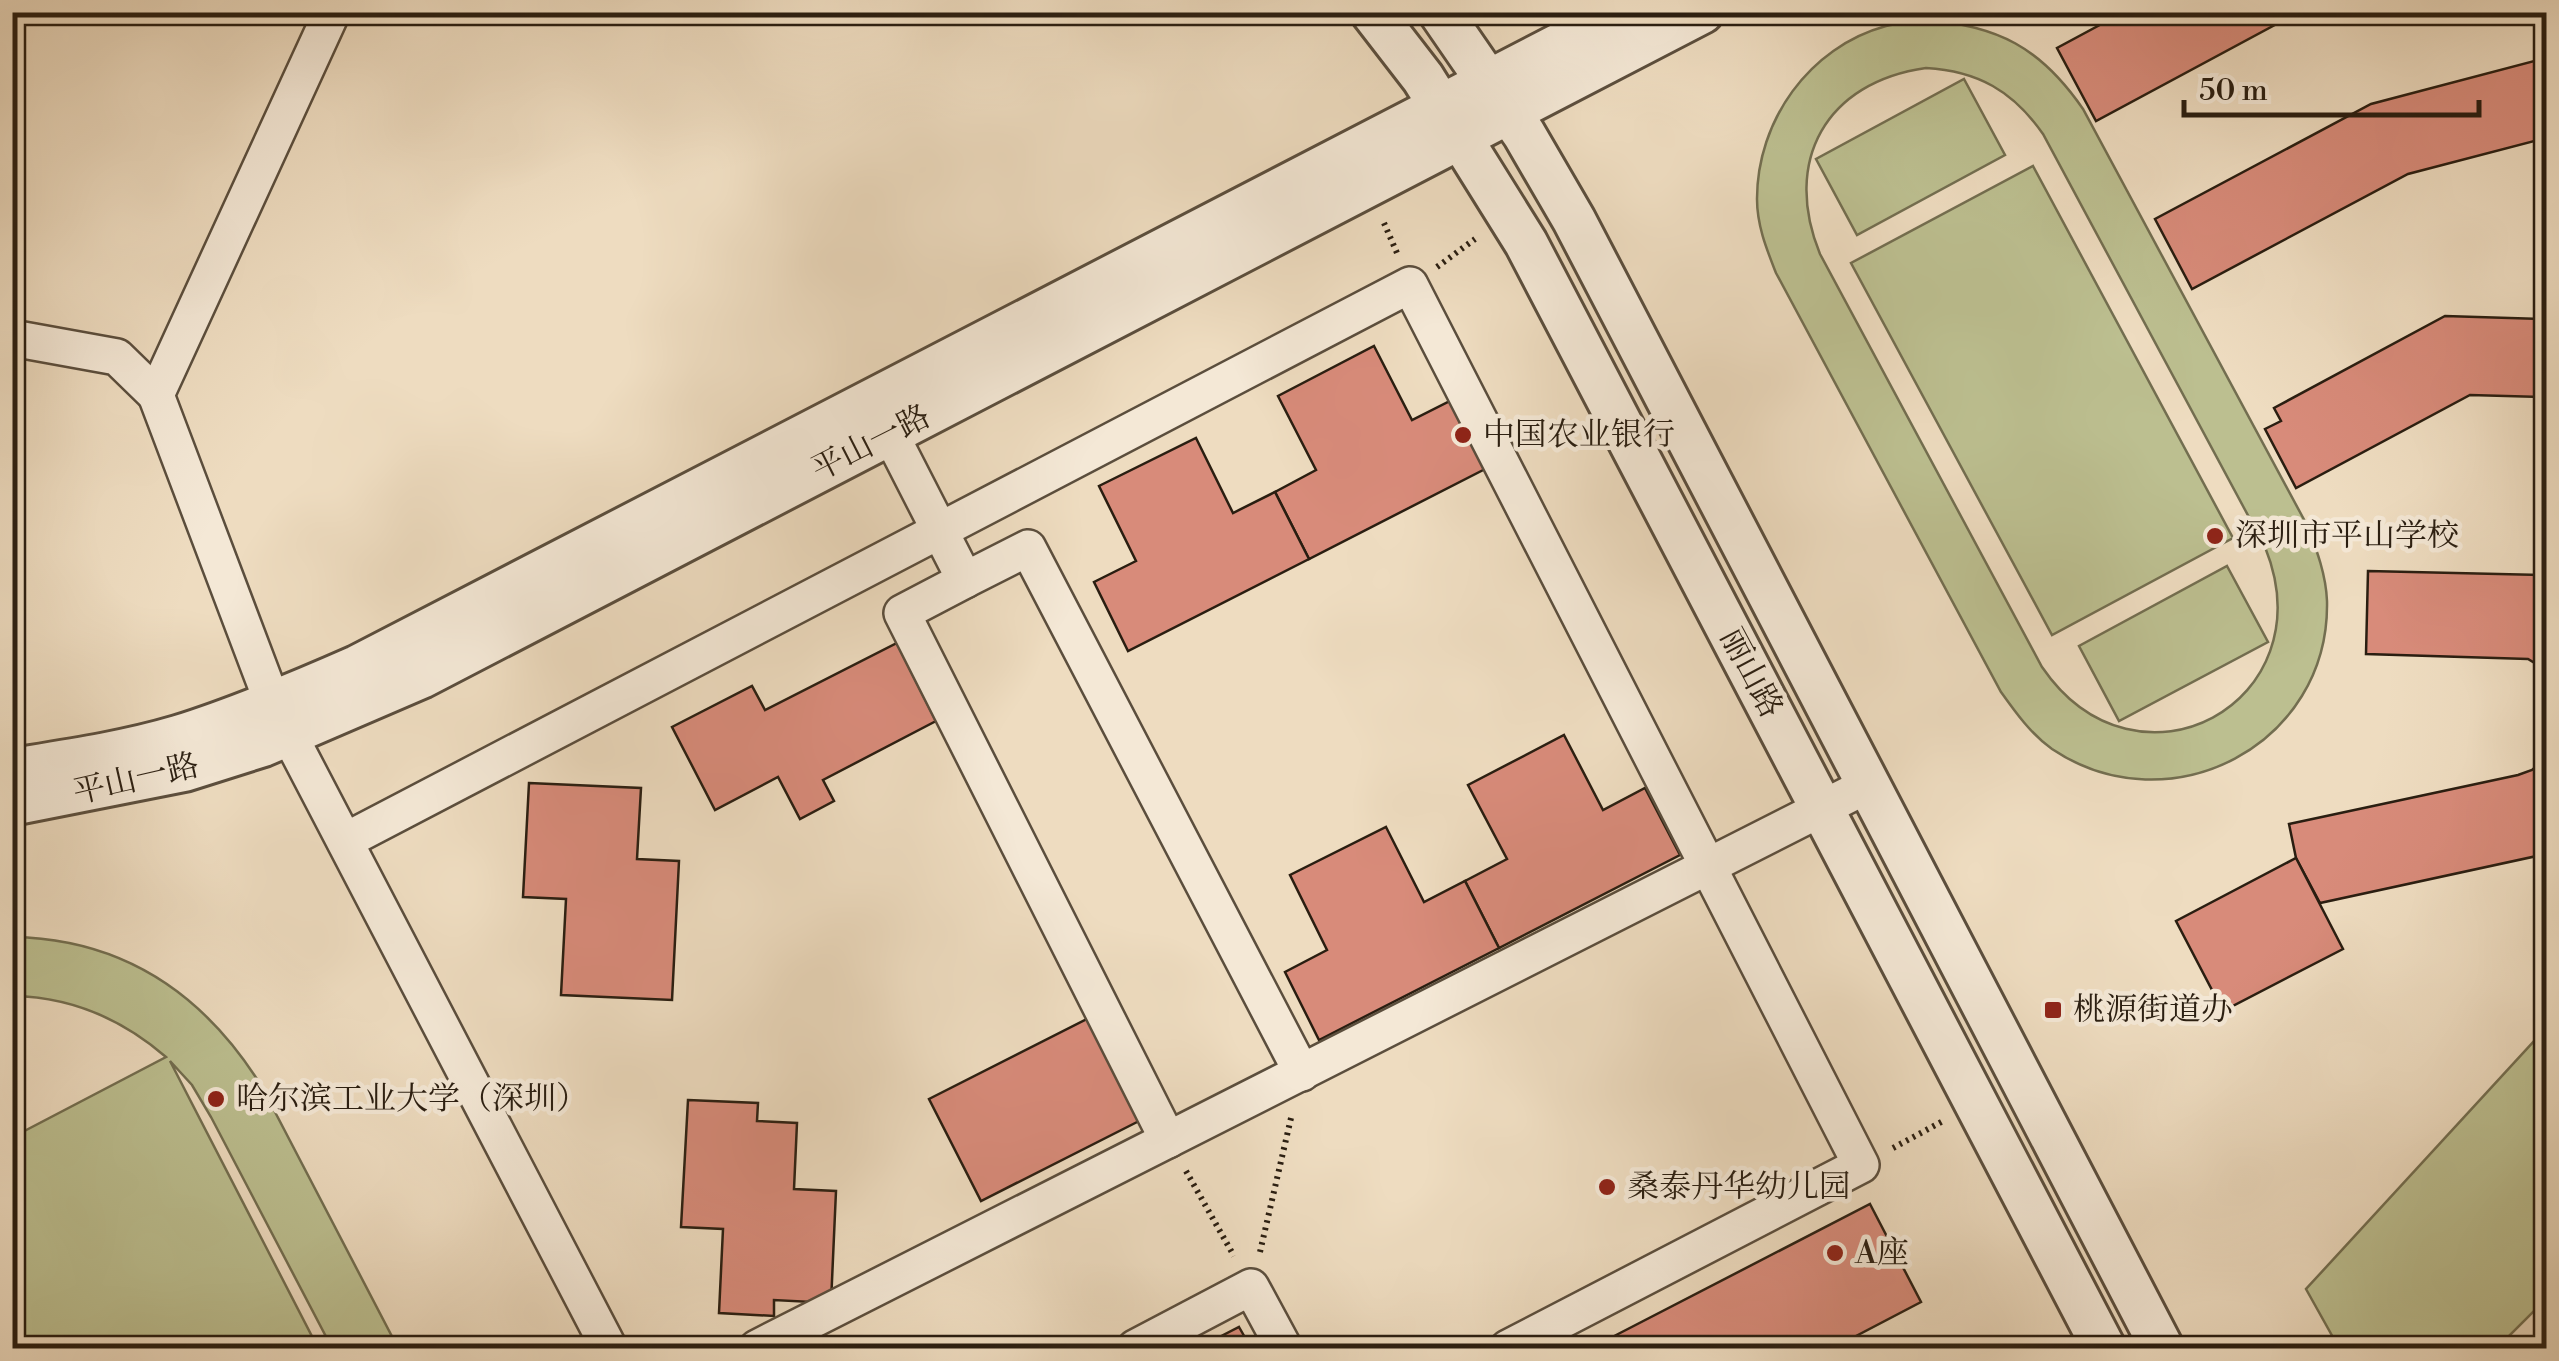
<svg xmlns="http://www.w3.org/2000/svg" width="2559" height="1361" font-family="'Libre Bodoni','Noto Serif SC',serif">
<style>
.green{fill:#bcbf90;stroke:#736e50;stroke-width:2.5;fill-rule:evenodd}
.building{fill:#d88b7a;stroke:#2a1e11;stroke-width:2.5}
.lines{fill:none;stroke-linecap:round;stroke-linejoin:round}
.minor-casing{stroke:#5b4e3d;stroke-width:40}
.tertiary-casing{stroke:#5b4e3d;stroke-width:48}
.path{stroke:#2a1e11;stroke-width:6;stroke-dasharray:2.5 5;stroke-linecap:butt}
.minor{stroke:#f4e8d6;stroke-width:35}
.tertiary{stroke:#f4e8d6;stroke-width:42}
.poi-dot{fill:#8f2418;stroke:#f4e8d6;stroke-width:4}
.labels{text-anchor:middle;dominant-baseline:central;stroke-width:9;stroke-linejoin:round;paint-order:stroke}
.poi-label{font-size:32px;fill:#2a1e11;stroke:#f4e8d6;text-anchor:start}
.street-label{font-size:32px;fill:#2a1e11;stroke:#f4e8d6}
</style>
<rect width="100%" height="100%" fill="#eedcc0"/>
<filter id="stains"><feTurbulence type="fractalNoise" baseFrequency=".002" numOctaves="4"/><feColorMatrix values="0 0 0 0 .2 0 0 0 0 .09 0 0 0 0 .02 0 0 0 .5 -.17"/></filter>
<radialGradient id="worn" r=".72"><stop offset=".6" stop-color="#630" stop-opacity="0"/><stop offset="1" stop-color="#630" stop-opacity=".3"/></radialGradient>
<g class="green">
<path d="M1924 20C1998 25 2041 48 2083 109L2308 527C2317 551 2326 575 2327 601 2330 745 2170 828 2052 749 2031 734 2016 713 2001 692L1776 273C1767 250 1757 226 1757 199 1757 121 1809 47 1886 26 1898 23 1911 22 1924 20ZM1926 68C1978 71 2013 91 2043 134L2265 547C2328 703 2137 806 2042 667L1820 254C1782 161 1826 82 1926 68Z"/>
<path d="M1964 79 2005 155 1857 235 1816 159Z"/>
<path d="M2033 166 2233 538 2052 635 1851 263Z"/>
<path d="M2227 566 2268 642 2119 721 2079 646Z"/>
<path d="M13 937C124 939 205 995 262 1087L398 1348H332L211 1117 192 1085 170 1061 318 1348H13V1137L166 1057C122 1019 71 997 13 996Z"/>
<path d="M2546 1028V1299L2497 1348H2339L2306 1289Z"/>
</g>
<g class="building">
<path d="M2124 12H2299L2096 121 2057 48Z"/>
<path d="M2546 58V138L2408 174 2192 289 2155 219 2371 104Z"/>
<path d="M2445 316 2546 319V397L2470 395 2296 488 2265 429 2281 421 2274 408Z"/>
<path d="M1374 346 1412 420 1454 399 1489 467 1309 559 1275 492 1316 470 1278 396Z"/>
<path d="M1196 438 1233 513 1275 492 1309 559 1128 651 1094 582 1136 561 1099 486Z"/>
<path d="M2368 571 2546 575V670L2528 659 2366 654Z"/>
<path d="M897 643 936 721 823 780 834 801 800 819 778 777 715 810 672 727 752 686 765 710Z"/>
<path d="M1564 735 1603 810 1645 788 1680 855 1499 948 1465 881 1507 859 1468 785Z"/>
<path d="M2546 758V854L2320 903 2296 858 2289 824 2518 775 2532 770Z"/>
<path d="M529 783 641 788 637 859 679 861 672 1000 561 995 566 899 523 897Z"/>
<path d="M1386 827 1424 902 1465 881 1499 948 1319 1040 1285 972 1327 950 1290 875Z"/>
<path d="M2296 858 2343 949 2223 1011 2176 921Z"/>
<path d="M1089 1018 1141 1120 981 1201 929 1099Z"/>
<path d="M688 1100 758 1103 757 1121 797 1123 794 1189 836 1191 831 1303 774 1300V1316L719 1313 723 1229 681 1227Z"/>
<path d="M1870 1204 1921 1302 1833 1348H1591Z"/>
<path d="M1239 1327 1251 1348H1198Z"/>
</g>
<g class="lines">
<g class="minor-casing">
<g id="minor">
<path d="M332 12 156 395 273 704 609 1348"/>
<path d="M12 338 117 357 156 395"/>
<path d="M878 410 965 580 1028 548 1302 1073"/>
<path d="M965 580 902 613 1168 1140"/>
<path d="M345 841 1410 285 1861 1165 1508 1348"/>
<path d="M757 1348 1868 785"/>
<path d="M1135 1348 1251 1287 1284 1348"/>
</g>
</g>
<g class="tertiary-casing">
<g id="tertiary">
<path d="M1372 12 1423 78 1526 243 2104 1348"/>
<path d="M1440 12 1524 134 1574 220 2162 1348"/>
<path d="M12 770C68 761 124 753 178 737 239 718 298 693 357 667L1623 12"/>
<path d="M12 804 184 770 263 745 421 677 1702 12"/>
</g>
</g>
<g class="path">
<path d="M1384 223 1397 253"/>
<path d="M1437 267 1475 239"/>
<path d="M1893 1148 1943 1121"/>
<path d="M1186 1171 1234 1256"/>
<path d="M1260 1252 1291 1118"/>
</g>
<use href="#minor" class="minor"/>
<use href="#tertiary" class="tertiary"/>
</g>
<g class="poi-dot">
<circle cx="1463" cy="435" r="10"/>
<circle cx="2215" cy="536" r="10"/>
<rect x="2043" y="1000" width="20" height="20" rx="5"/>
<circle cx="216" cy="1099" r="10"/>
<circle cx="1607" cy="1187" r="10"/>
<circle cx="1835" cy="1253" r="10"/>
</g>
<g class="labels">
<g class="poi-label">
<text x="1483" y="435">中国农业银行</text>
<text x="2235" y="536">深圳市平山学校</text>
<text x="2073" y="1010">桃源街道办</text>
<text x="236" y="1099">哈尔滨工业大学（深圳）</text>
<text x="1627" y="1187">桑泰丹华幼儿园</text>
<text x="1855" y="1253">A座</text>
</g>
<g class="street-label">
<text transform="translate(871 443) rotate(-27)">平山一路</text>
<text transform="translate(1751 673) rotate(62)">丽山路</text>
<text transform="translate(136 779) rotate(-13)">平山一路</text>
</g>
</g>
<rect width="2559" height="1361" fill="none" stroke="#eedcc0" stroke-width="50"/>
<rect x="15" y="15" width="2529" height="1331" fill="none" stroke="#2a1e11" stroke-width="5"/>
<rect x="25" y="25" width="2509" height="1311" fill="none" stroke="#2a1e11" stroke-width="2.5"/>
<path d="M2184 100v15h295v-15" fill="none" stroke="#2a1e11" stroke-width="5"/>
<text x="2199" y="100" font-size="30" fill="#2a1e11" stroke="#f4e8d6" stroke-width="8" paint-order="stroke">50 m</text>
<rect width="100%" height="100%" filter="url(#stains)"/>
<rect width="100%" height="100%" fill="url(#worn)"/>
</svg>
